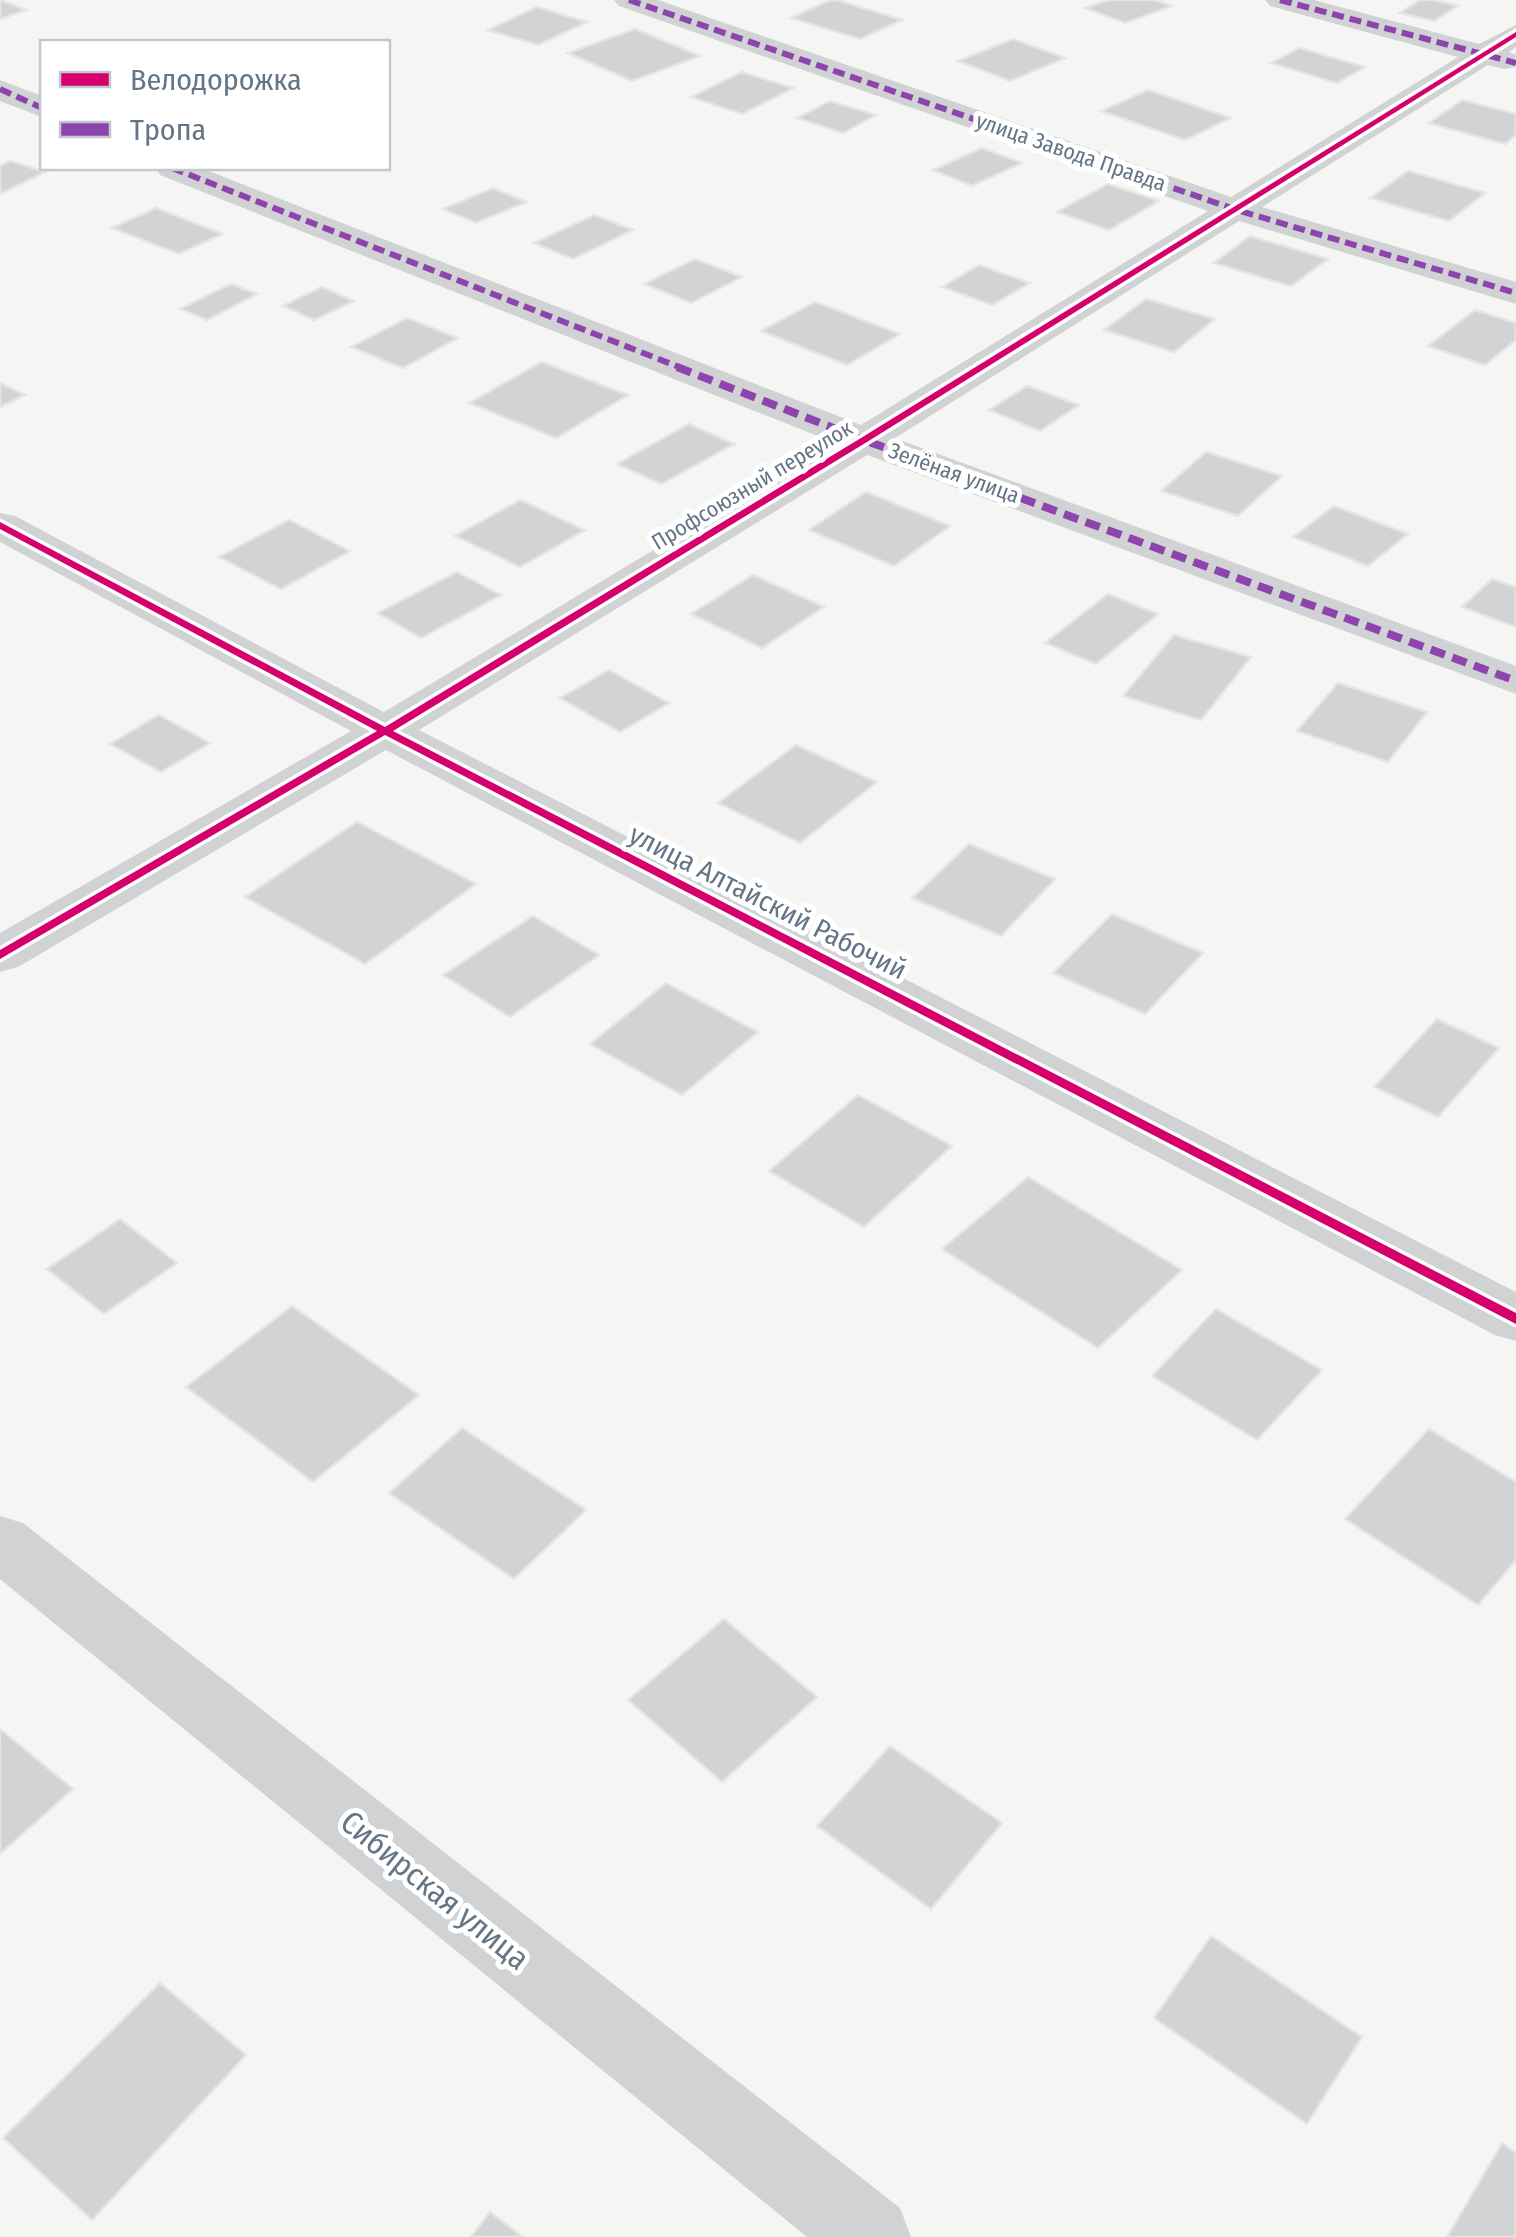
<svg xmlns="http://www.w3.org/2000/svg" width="1516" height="2237" font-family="'Fira Sans Condensed',sans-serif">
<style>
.building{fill:#d1d3d4;stroke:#e4e5e4;stroke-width:2.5}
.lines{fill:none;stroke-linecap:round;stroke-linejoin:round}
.minor{fill:#d1d2d3;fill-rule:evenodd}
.quiet-far1{stroke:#8e44ad;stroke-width:6;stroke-dasharray:12 6;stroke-linecap:butt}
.quiet{stroke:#8e44ad;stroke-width:8;stroke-dasharray:15 8;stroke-linecap:butt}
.cycleway-casing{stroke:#fff;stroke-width:7}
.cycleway{fill:#d6006c;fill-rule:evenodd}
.labels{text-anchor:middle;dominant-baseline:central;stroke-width:10;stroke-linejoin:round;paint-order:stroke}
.far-street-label{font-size:22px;fill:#637586;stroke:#fff}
.street-label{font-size:28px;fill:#637586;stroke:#fff}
.near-street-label{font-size:32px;fill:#637586;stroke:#fff}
</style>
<rect width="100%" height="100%" fill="#f5f6f4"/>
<g class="building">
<path d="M0 0H1L26 10 0 19Z"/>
<path d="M830 0H837L902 20 860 39 791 18Z"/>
<path d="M1108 0H1155L1172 6 1125 23 1085 8Z"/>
<path d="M1420 0H1435L1458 6 1434 21 1400 13Z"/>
<path d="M537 7 587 22 538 45 488 30Z"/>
<path d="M635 29 700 56 632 81 568 53Z"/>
<path d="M1013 39 1065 58 1010 81 958 61Z"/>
<path d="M1300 48 1365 67 1337 83 1271 63Z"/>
<path d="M742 72 793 88 742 114 691 97Z"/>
<path d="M1148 90 1231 118 1185 140 1101 111Z"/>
<path d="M1462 100 1516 114V135L1505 144 1429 123Z"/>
<path d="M830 101 876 115 843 133 797 118Z"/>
<path d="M982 148 1022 163 972 186 933 170Z"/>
<path d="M10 161 45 172 0 194V166Z"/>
<path d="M1408 171 1485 193 1449 221 1370 198Z"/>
<path d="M1108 184 1159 201 1109 230 1057 212Z"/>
<path d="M493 188 526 202 476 223 443 209Z"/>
<path d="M156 208 223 234 179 254 112 228Z"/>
<path d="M594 215 633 230 573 259 534 243Z"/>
<path d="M1250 236 1328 259 1291 286 1214 263Z"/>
<path d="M695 259 742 277 691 303 644 284Z"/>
<path d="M979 265 1030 283 992 305 942 287Z"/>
<path d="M231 284 257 294 207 320 180 309Z"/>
<path d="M322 287 354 301 314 320 283 306Z"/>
<path d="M1146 299 1215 319 1174 352 1104 330Z"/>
<path d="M815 302 900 334 847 365 761 331Z"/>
<path d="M1475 310 1516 323V340L1485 365 1428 346Z"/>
<path d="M407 318 458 338 403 368 351 347Z"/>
<path d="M542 362 628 395 556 438 469 403Z"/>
<path d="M0 383 25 395 0 407Z"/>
<path d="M1027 386 1079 405 1040 431 989 410Z"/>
<path d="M689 424 734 444 661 484 617 464Z"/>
<path d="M1206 452 1282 476 1238 516 1161 491Z"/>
<path d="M866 492 950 526 894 566 809 530Z"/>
<path d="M520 500 585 530 520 567 455 536Z"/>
<path d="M1334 506 1408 534 1368 566 1293 537Z"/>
<path d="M289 520 350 551 281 589 219 557Z"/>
<path d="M457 572 501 595 421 638 378 613Z"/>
<path d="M753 575 824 607 762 648 691 614Z"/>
<path d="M1492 579 1516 587V627L1462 607Z"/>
<path d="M1108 594 1158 614 1096 664 1045 643Z"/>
<path d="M1174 635 1251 657 1201 720 1123 696Z"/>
<path d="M609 670 669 703 620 732 560 698Z"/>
<path d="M1338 683 1427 712 1388 762 1297 731Z"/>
<path d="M159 715 210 743 161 772 110 744Z"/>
<path d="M796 745 877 782 800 843 718 803Z"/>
<path d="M357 822 476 884 365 964 245 897Z"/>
<path d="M969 844 1055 879 1001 936 912 898Z"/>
<path d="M1112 914 1203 953 1145 1014 1053 973Z"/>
<path d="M533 916 599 955 510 1017 443 975Z"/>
<path d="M666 983 758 1032 682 1095 590 1044Z"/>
<path d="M1437 1019 1499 1048 1438 1117 1374 1087Z"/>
<path d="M858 1095 952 1146 864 1227 769 1171Z"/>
<path d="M1028 1177 1182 1270 1098 1348 942 1249Z"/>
<path d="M120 1219 177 1263 104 1314 47 1269Z"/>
<path d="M292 1306 419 1395 313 1482 186 1387Z"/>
<path d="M1216 1309 1322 1370 1257 1440 1152 1376Z"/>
<path d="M462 1428 586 1510 514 1579 389 1493Z"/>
<path d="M1429 1429 1516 1482V1560L1478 1605 1345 1519Z"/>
<path d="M724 1619 817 1697 722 1782 628 1700Z"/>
<path d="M0 1729 73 1789 0 1854Z"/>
<path d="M890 1746 1002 1823 931 1909 817 1826Z"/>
<path d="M1211 1936 1362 2037 1307 2124 1154 2018Z"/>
<path d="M160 1983 246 2055 92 2220 3 2138Z"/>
<path d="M1502 2143 1516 2153V2237H1447Z"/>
<path d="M490 2212 523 2237H471Z"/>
</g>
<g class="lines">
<g class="minor">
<path d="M614 0H658L1231 197 1458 57 1270 6 1265 0H1314L1479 44 1516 25V47L1509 52 1516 55 1515 67 1504 69 1488 65 1262 207 1516 282V304L1239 221 895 438 1516 666V694L867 455 419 730 1516 1292V1341L1495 1335 386 750 18 967 0 972V933L351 731 0 542V513L15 516 384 712 833 442 160 175 156 168H201L861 425 1208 211 619 6Z"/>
<path d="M0 80 42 96V117L0 101Z"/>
<path d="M0 1516 23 1523 900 2208 911 2237H807L0 1579Z"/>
</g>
<g class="quiet-far1">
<path d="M629 0 1237 210 1516 293"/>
<path d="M1280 0 1516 63"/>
<path d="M0 89 42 108"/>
<path d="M172 168 684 369"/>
</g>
<path class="quiet" d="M677 367 864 440 1516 681"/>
<g class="cycleway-casing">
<path id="cycleway" d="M1516 32V37L867 442 393 731 1516 1313V1324L385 735 0 959V950L377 731 0 529V522L385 727 861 438Z"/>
</g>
<use href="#cycleway" class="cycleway"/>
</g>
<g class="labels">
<g class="far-street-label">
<text transform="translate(1071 152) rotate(19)">улица Завода Правда</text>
<text transform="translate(954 473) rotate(20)">Зелёная улица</text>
<text transform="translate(752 485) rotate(-31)">Профсоюзный переулок</text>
</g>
<g class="street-label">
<text transform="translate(768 902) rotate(27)">улица Алтайский Рабочий</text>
</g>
<g class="near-street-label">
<text transform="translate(435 1890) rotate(39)">Сибирская улица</text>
</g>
</g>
<rect x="40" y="40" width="350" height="130" fill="#ffffff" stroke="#c1c8cf" stroke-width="2.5"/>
<rect x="60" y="72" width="50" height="15" fill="#d6006c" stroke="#c1c8cf" stroke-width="2.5"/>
<text x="130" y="90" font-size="30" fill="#637586">Велодорожка</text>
<rect x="60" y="122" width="50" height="15" fill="#8e44ad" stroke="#c1c8cf" stroke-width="2.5"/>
<text x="130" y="140" font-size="30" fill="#637586">Тропа</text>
</svg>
